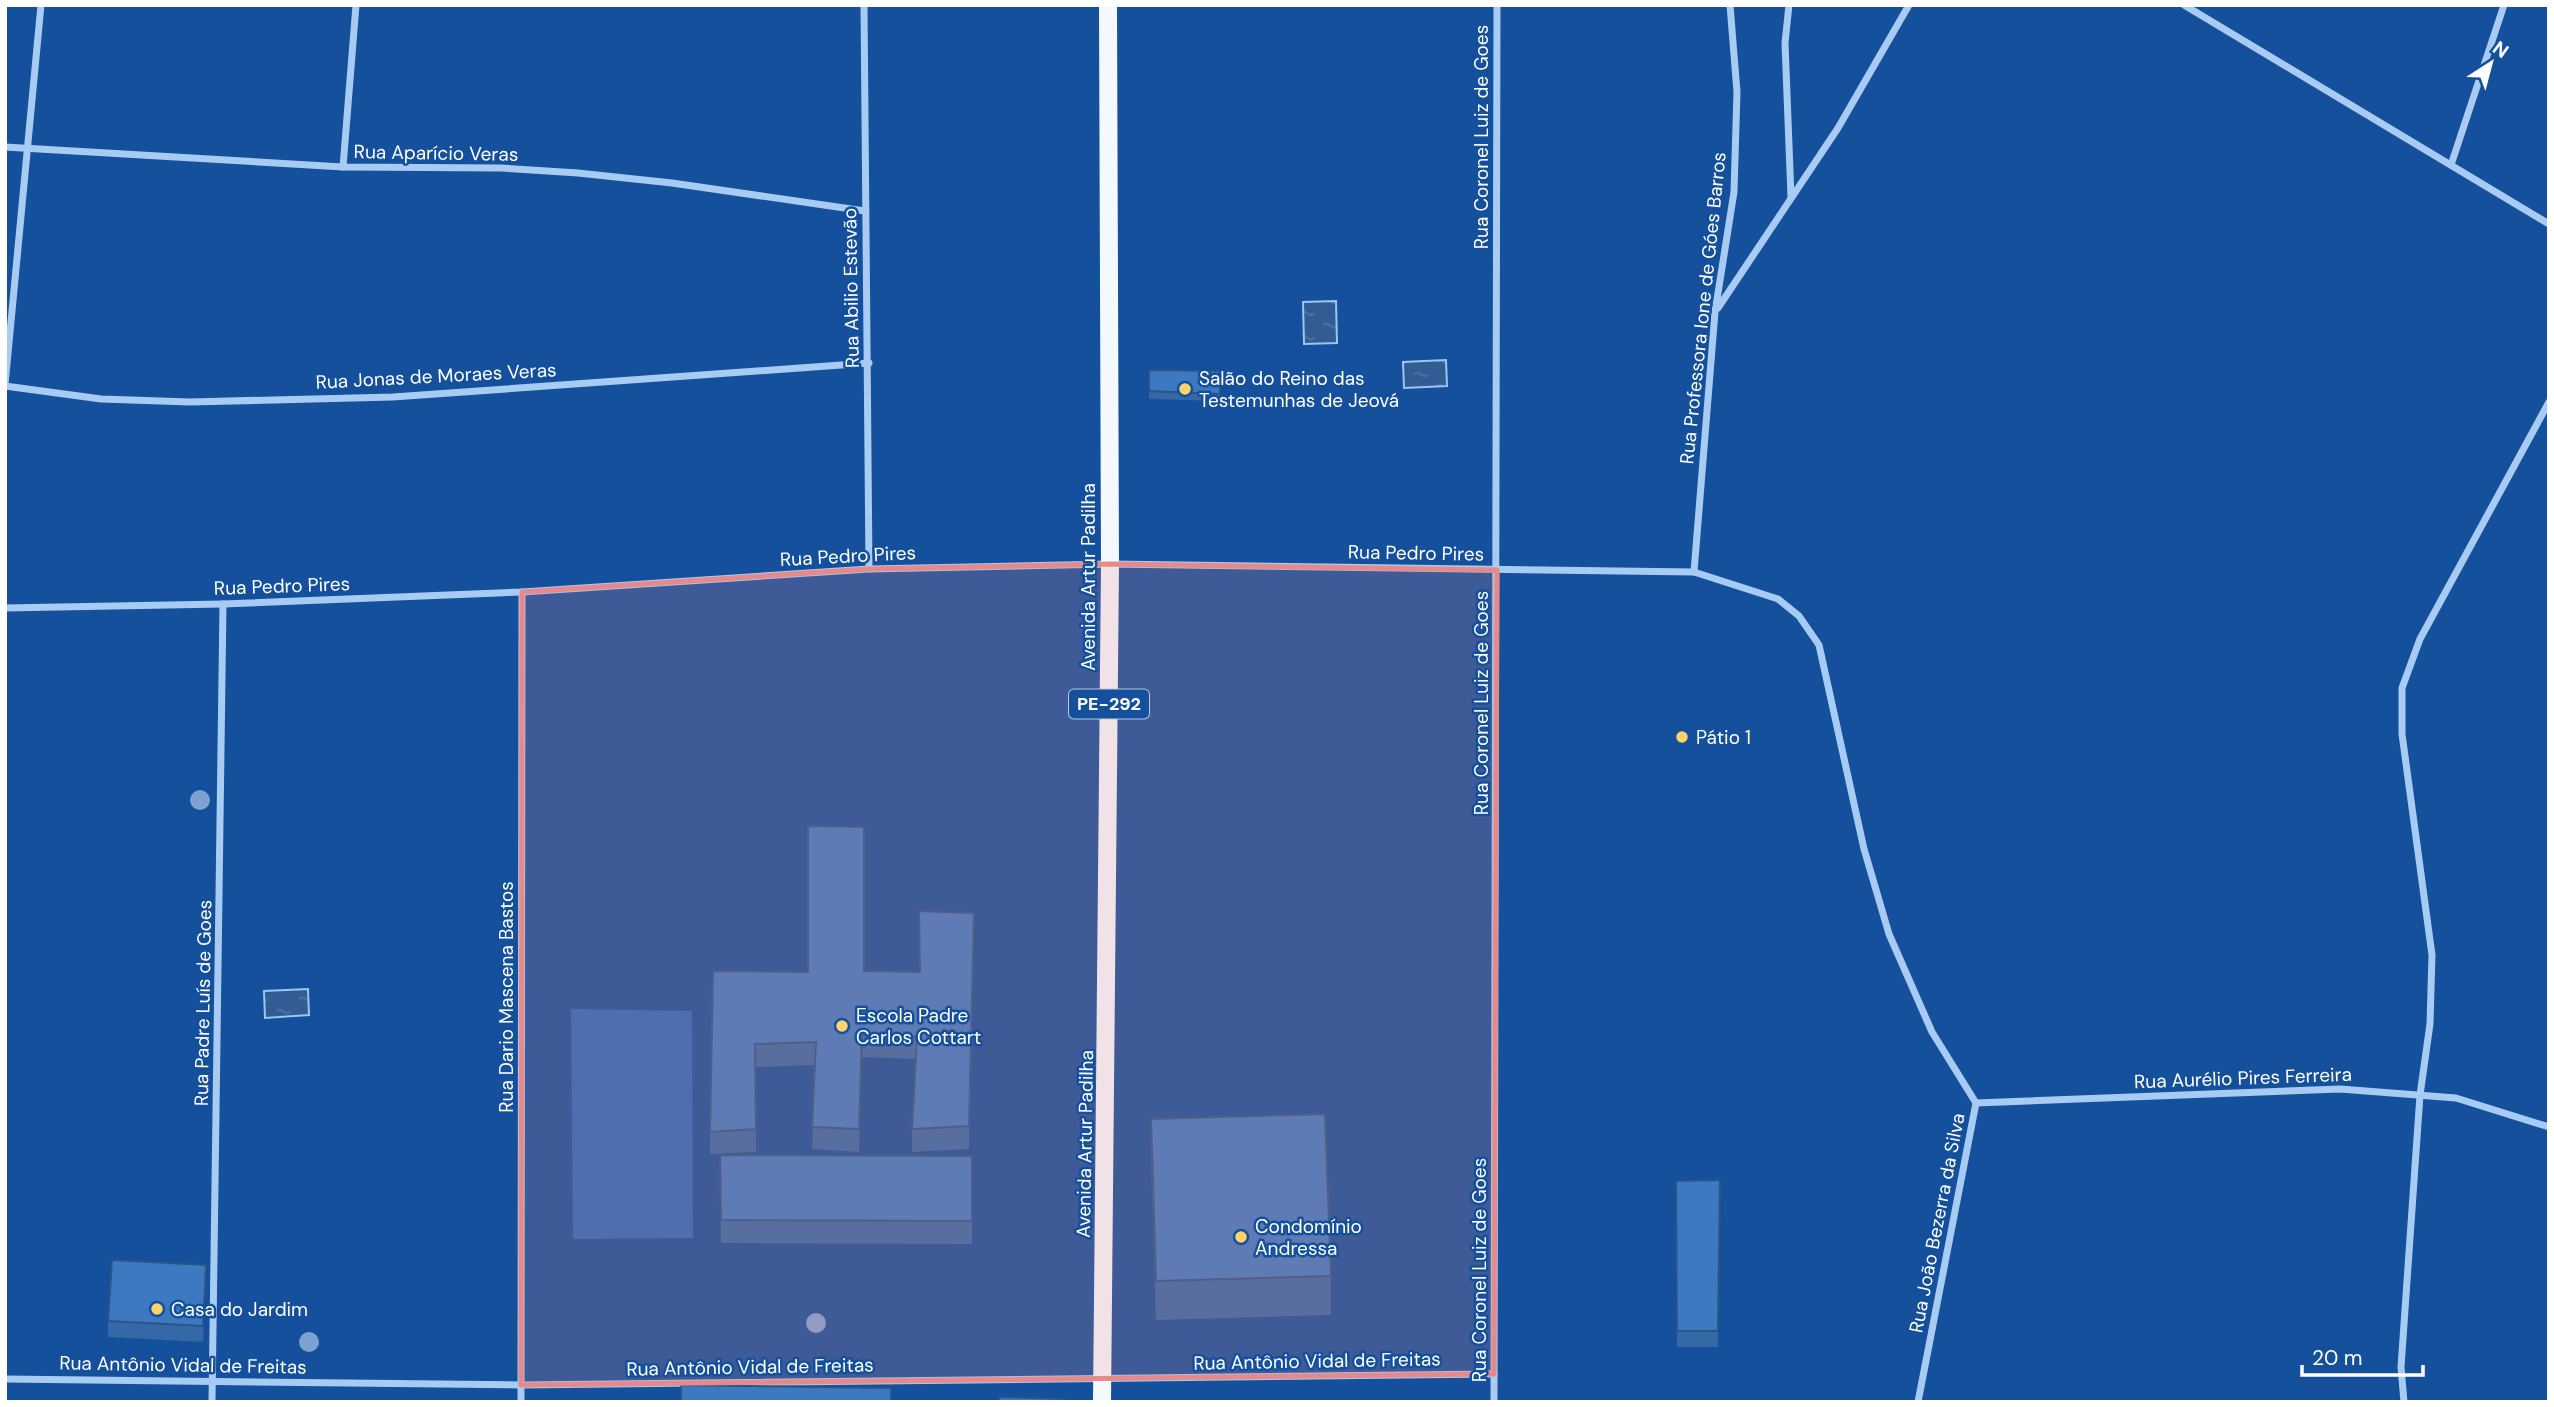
<svg xmlns="http://www.w3.org/2000/svg" width="2554" height="1407" font-family="'DM Sans',sans-serif">
<style>
.pitch{fill:#276ab9}
.water{fill:url(#water-ripples);stroke:#9ac6f6;stroke-width:2}
.lines{fill:none;stroke-linecap:round;stroke-linejoin:round}
.minor{stroke:#a8cbf3;stroke-width:7}
.primary{stroke:#f4f9ff;stroke-width:18}
.tree{fill:#7ba2d1}
.wall{fill:#3468a6}
.shaded-wall{fill:#2b5587}
.building{fill:#3d79c1;stroke:#2b5587;stroke-width:2}
.marked{fill:#e88989;fill-opacity:0.2;stroke:#e88989;stroke-width:5;stroke-linejoin:round}
.poi-dot{fill:#ffd26a;stroke:#14509b;stroke-width:2.5}
.labels{text-anchor:middle;dominant-baseline:central;stroke-width:5;stroke-linejoin:round;paint-order:stroke}
.shield{fill:#14509b;stroke:#b8cae1;stroke-width:2}
.shield-label{font-size:18px;font-weight:bold;fill:#fff}
.street-label{font-size:19px;fill:#fff;stroke:#14509b}
.poi-label{font-size:19px;fill:#fff;stroke:#14509b;text-anchor:start}
</style>
<defs>
<pattern id="water-ripples" width="26" height="14" patternUnits="userSpaceOnUse" patternTransform="scale(1.75)"><rect width="26" height="14" fill="#315d94"/><path d="M2 4q2-2 4 0t4 0M15 11q2-2 4 0t4 0" fill="none" stroke="#5075a4"/></pattern>
</defs>
<rect width="100%" height="100%" fill="#14509b"/>
<path class="pitch" d="M571 1009 692 1011 693 1238 573 1239Z"/>
<g class="water">
<path d="M1336 301 1337 343 1304 344 1303 302Z"/>
<path d="M1446 360 1447 386 1404 388 1403 362Z"/>
<path d="M308 989 309 1015 265 1018 264 991Z"/>
</g>
<g class="lines">
<g class="minor">
<path d="M864 5 869 569"/>
<path d="M1789 5 1785 43 1791 197"/>
<path d="M2184 5 2549 224"/>
<path d="M5 147 343 167 501 168 578 173 672 183 865 211"/>
<path d="M2451 165 2504 5"/>
<path d="M343 167 356 5"/>
<path d="M1718 308 1838 128 1909 5"/>
<path d="M5 385 41 5"/>
<path d="M5 386 101 399 190 402 393 397 869 363"/>
<path d="M1694 572 1715 312 1734 192 1737 92 1730 5"/>
<path d="M5 608 223 604 522 592 869 569 1110 564 1694 572 1778 599 1799 616 1819 645 1864 849 1889 934 1932 1032 1976 1103 1918 1402"/>
<path d="M1976 1103 2340 1089 2456 1098 2549 1127"/>
<path d="M5 1379 521 1385 1494 1374"/>
<path d="M212 1402 223 604"/>
<path d="M521 1402 522 592"/>
<path d="M1494 1402 1497 5"/>
<path d="M2404 1402 2401 1367 2420 1095 2430 1024 2432 955 2402 734V688L2420 639 2549 402"/>
</g>
<path class="primary" d="M1102 1402 1110 564 1108 5"/>
</g>
<g class="tree">
<circle cx="200" cy="800" r="10"/>
<circle cx="816" cy="1323" r="10"/>
<circle cx="309" cy="1342" r="10"/>
</g>
<g class="wall">
<path d="M1149 370 1221 371 1220 401 1149 399Z"/>
<path d="M974 935 969 1149 912 1152V1129L916 1059 862 1057 859 1152 812 1149 815 1065 755 1067 756 1152 710 1154 713 971 808 972 864 971 920 972Z"/>
<path d="M1151 1119 1331 1276V1315L1156 1320 1151 1158Z"/>
<path d="M720 1155 972 1156V1244L721 1243Z"/>
<path d="M1720 1180 1718 1347H1677L1676 1181Z"/>
<path d="M206 1281 203 1342 108 1337V1321Z"/>
</g>
<path class="shaded-wall" d="M862 1035V1057L859 1152V1129Z"/>
<g class="building">
<path d="M1149 370 1221 371 1220 394 1149 391Z"/>
<path d="M808 826 864 827V971L920 972 919 911 974 913 969 1126 912 1129 917 1037 862 1035 859 1129 812 1127 816 1042 755 1044 756 1129 710 1132 713 971 808 972Z"/>
<path d="M1325 1114 1331 1276 1156 1281 1151 1119Z"/>
<path d="M720 1155 972 1156V1221L721 1220Z"/>
<path d="M1720 1180 1718 1331H1677L1676 1181Z"/>
<path d="M112 1260 206 1265 203 1326 108 1321Z"/>
<path d="M681 1385 891 1388V1402H681Z"/>
<path d="M999 1397 1064 1399V1402H999Z"/>
</g>
<path class="marked" d="M1110 564 1497 570 1494 1374 521 1385 522 592 869 569Z"/>
<g class="poi-dot">
<circle cx="1185" cy="389" r="7"/>
<circle cx="1682" cy="737" r="7"/>
<circle cx="842" cy="1026" r="7"/>
<circle cx="1241" cy="1237" r="7"/>
<circle cx="157" cy="1309" r="7"/>
</g>
<g class="labels">
<rect class="shield" x="1069" y="689.5" width="80" height="29" rx="5"/>
<g class="shield-label">
<text x="1109" y="704">PE-292</text>
</g>
<g class="street-label">
<text transform="translate(1481 137) rotate(-90)">Rua Coronel Luiz de Goes</text>
<text transform="translate(436 153) rotate(1)">Rua Aparício Veras</text>
<text transform="translate(851 288) rotate(-91)">Rua Abilio Estevão</text>
<text transform="translate(1703 308) rotate(-84)">Rua Professora Ione de Góes Barros</text>
<text transform="translate(436 376) rotate(-3)">Rua Jonas de Moraes Veras</text>
<text transform="translate(1416 553) rotate(1)">Rua Pedro Pires</text>
<text transform="translate(848 556) rotate(-3)">Rua Pedro Pires</text>
<text transform="translate(1088 577) rotate(-90)">Avenida Artur Padilha</text>
<text transform="translate(282 586) rotate(-2)">Rua Pedro Pires</text>
<text transform="translate(1481 703) rotate(-90)">Rua Coronel Luiz de Goes</text>
<text transform="translate(506 997) rotate(-90)">Rua Dario Mascena Bastos</text>
<text transform="translate(203 1003) rotate(-89)">Rua Padre Luís de Goes</text>
<text transform="translate(2243 1078) rotate(-2)">Rua Aurélio Pires Ferreira</text>
<text transform="translate(1085 1144) rotate(-89)">Avenida Artur Padilha</text>
<text transform="translate(1937 1223) rotate(-79)">Rua João Bezerra da Silva</text>
<text transform="translate(1479 1270) rotate(-90)">Rua Coronel Luiz de Goes</text>
<text transform="translate(1317 1361) rotate(-1)">Rua Antônio Vidal de Freitas</text>
<text transform="translate(183 1365) rotate(1)">Rua Antônio Vidal de Freitas</text>
<text transform="translate(750 1367) rotate(-1)">Rua Antônio Vidal de Freitas</text>
</g>
<g class="poi-label">
<text x="1199" y="378">Salão do Reino das<tspan x="1199" dy="22">Testemunhas de Jeová</tspan></text>
<text x="1696" y="737">Pátio 1</text>
<text x="856" y="1015">Escola Padre<tspan x="856" dy="22">Carlos Cottart</tspan></text>
<text x="1255" y="1226">Condomínio<tspan x="1255" dy="22">Andressa</tspan></text>
<text x="171" y="1309">Casa do Jardim</text>
</g>
</g>
<rect width="2554" height="1407" fill="none" stroke="#ffffff" stroke-width="14"/>
<g transform="translate(2491 63) rotate(36)" stroke="#14509b" stroke-width="5" paint-order="stroke">
<path d="M0-5L12 26L0 18L-12 26Z" fill="#ffffff"/>
<text y="-10" font-size="19" font-weight="bold" text-anchor="middle" fill="#ffffff">N</text>
</g>
<path d="M2302 1365v10h121v-10" fill="none" stroke="#ffffff" stroke-width="3.5"/>
<text x="2312" y="1365" font-size="21" fill="#ffffff" stroke="#14509b" stroke-width="5" paint-order="stroke">20 m</text>
</svg>
